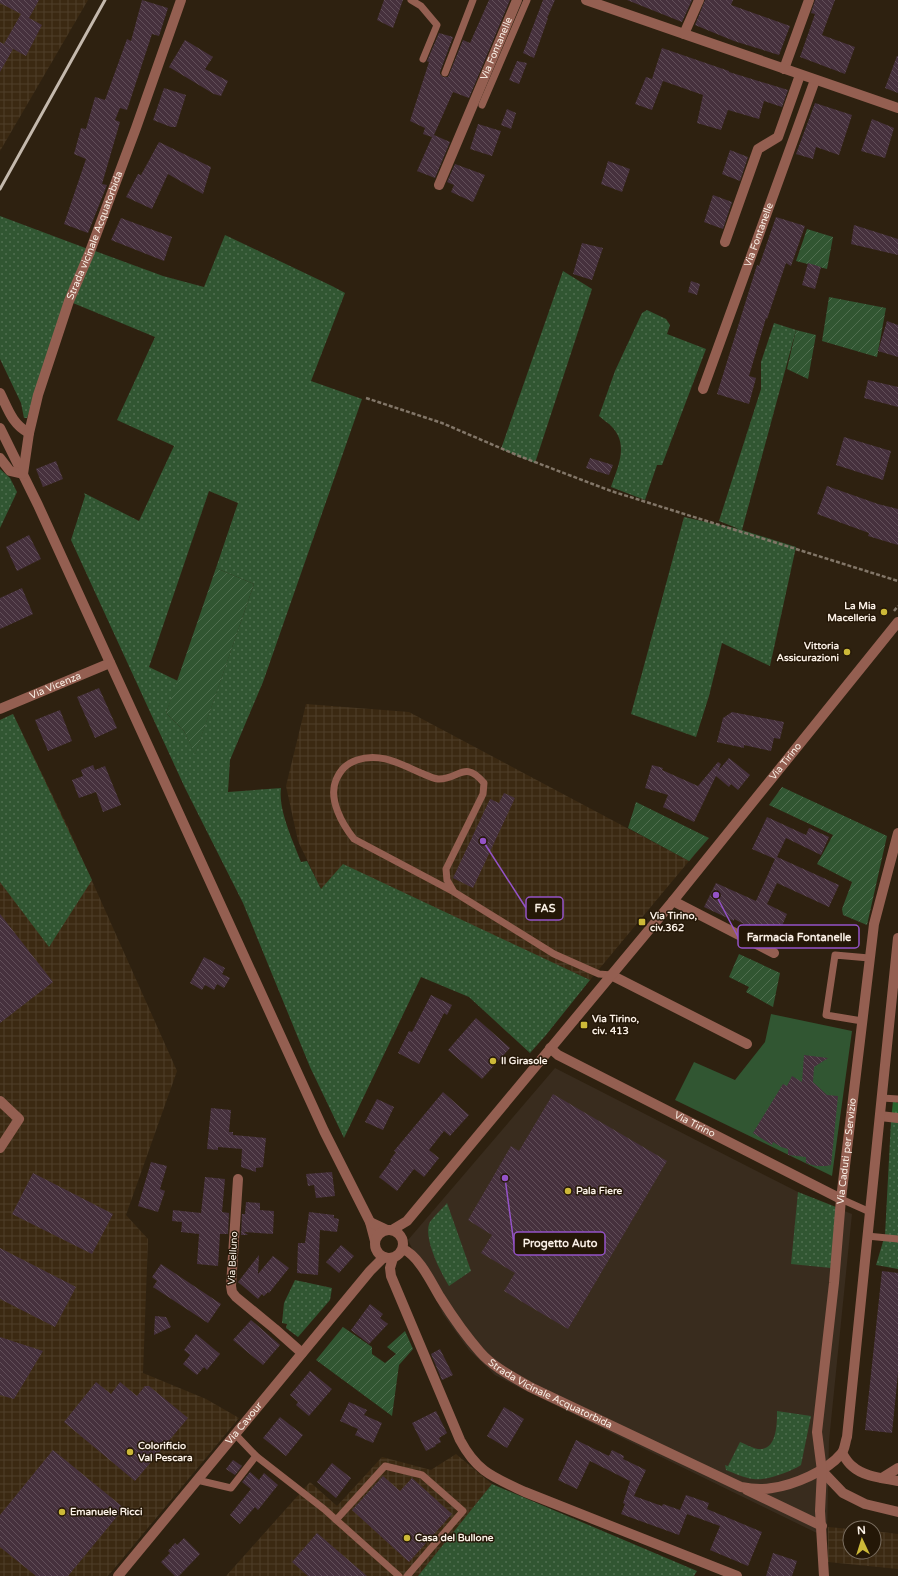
<svg xmlns="http://www.w3.org/2000/svg" width="898" height="1576" font-family="'Varela Round',sans-serif">
<style>
.commercial{fill:#392c1e}
.industrial{fill:url(#industrial-grid)}
.grass{fill:url(#grass-dots);fill-rule:evenodd}
.forest{fill:url(#forest-firs)}
.garden{fill:url(#garden-furrows)}
.pitch{fill:#315632}
.building{fill:url(#building-back-hatch)}
.lines{fill:none;stroke-linecap:round;stroke-linejoin:round}
.path{stroke:#827668;stroke-width:2.5;stroke-dasharray:4 2;stroke-linecap:butt}
.service{stroke:#945f51;stroke-width:7}
.minor{stroke:#945f51;stroke-width:10}
.tertiary{stroke:#945f51;stroke-width:10}
.rail{stroke:#c4b9ad;stroke-width:3}
.poi-dot{fill:#cdb938;stroke:#241707;stroke-width:1.5}
.labels{text-anchor:middle;dominant-baseline:central;stroke-width:3;stroke-linejoin:round;paint-order:stroke}
.street-label{font-size:10px;fill:#faf0e6;stroke:#241707}
.poi-label{font-size:10px;font-weight:bold;fill:#faf0e6;stroke:#241707;text-anchor:start}
.leader{fill:none;stroke:#9453c7;stroke-width:1.5}
.callout-dot{fill:#9453c7;stroke:#241707;stroke-width:1.5}
.callout{fill:#241707;stroke:#9453c7;stroke-width:1.5}
.callout-label{font-size:11px;text-anchor:middle;font-weight:bold;fill:#faf0e6}
</style>
<defs>
<pattern id="industrial-grid" width="8" height="8" patternUnits="userSpaceOnUse"><rect width="8" height="8" fill="#3b2912"/><path d="M0 4h8M4 0v8" fill="none" stroke="#4e3e29"/></pattern>
<pattern id="grass-dots" width="8" height="8" patternUnits="userSpaceOnUse"><rect width="8" height="8" fill="#315632"/><path d="M2 2h.1M6 6h.1" fill="none" stroke="#506f50" stroke-width="1.8" stroke-linecap="round"/></pattern>
<pattern id="forest-firs" width="22" height="20" patternUnits="userSpaceOnUse"><rect width="22" height="20" fill="#29632d"/><path d="M5 1l3.5 6h-7zM16 11l3.5 6h-7z" fill="#497a4b"/></pattern>
<pattern id="garden-furrows" width="10" height="10" patternUnits="userSpaceOnUse"><rect width="10" height="10" fill="#315632"/><path d="M-1 1l2-2M0 10L10 0M9 11l2-2" fill="none" stroke="#506f50"/></pattern>
<pattern id="building-back-hatch" width="6" height="6" patternUnits="userSpaceOnUse"><rect width="6" height="6" fill="#46313d"/><path d="M-1 5l2 2M0 0l6 6M5-1l2 2" fill="none" stroke="#624f59"/></pattern>
</defs>
<rect width="100%" height="100%" fill="#2e2110"/>
<path class="commercial" d="M555 1068 798 1192 852 1214 829 1441 827 1538 520 1388 495 1375 469 1350 443 1314 408 1240Z"/>
<g class="industrial">
<path d="M0 0H88L0 151Z"/>
<path d="M306 704 409 712 689 861 590 980 551 962 321 889 298 841 286 786Z"/>
<path d="M13 714 67 825 177 1071 126 1215 148 1239 143 1373 206 1399 239 1418 108 1576H0V720Z"/>
<path d="M456 1454 492 1484 418 1576H226L310 1482 337 1506 382 1457 431 1470Z"/>
<path d="M828 1527 850 1529V1552H874V1531L898 1534V1569L828 1562Z"/>
</g>
<g class="grass">
<path d="M0 216 88 249 27 418H24L21 403 0 359Z"/>
<path d="M225 235 332 286 345 293 311 381 362 399 263 682 230 760 228 792 281 788C278 810 293 841 301 862L307 861 321 889 343 864 590 980 546 1035 530 1053 469 997 421 977 344 1138 310 1067 243 903 185 788 71 540 85 496 84 493 139 521 174 446 117 420 155 337 73 303 95 251 163 276 204 287ZM209 491 238 503 216 568 254 584 195 754 184 731 166 713 178 681 149 667Z"/>
<path d="M563 271 592 289 535 463 501 449Z"/>
<path d="M647 310 666 319 670 325 667 334 706 349 662 465H657L645 500 611 487C617 469 629 446 613 428 609 423 603 420 599 416L615 371 642 313Z"/>
<path d="M774 323 796 330 742 530 796 547 770 666 722 643 709 696 696 737 631 714 684 517 739 529 719 521 761 389V362Z"/>
<path d="M0 469 10 478 17 492 0 528Z"/>
<path d="M13 714 92 880 49 947 0 882V720Z"/>
<path d="M891 1121 898 1122V1269L876 1265 885 1235Z"/>
<path d="M798 1192 836 1207 831 1268 791 1264Z"/>
<path d="M447 1203 471 1271 449 1286C441 1273 424 1240 429 1224 431 1219 443 1208 447 1203Z"/>
<path d="M295 1280 332 1288 330 1300 298 1337 286 1328 287 1324 282 1323 284 1303Z"/>
<path d="M777 1411 811 1416 801 1465C790 1472 766 1481 753 1479 744 1478 734 1473 726 1470L725 1465 728 1466 740 1442C745 1444 752 1448 758 1449 777 1451 777 1424 777 1411Z"/>
<path d="M492 1484 697 1571 694 1576H418Z"/>
</g>
<path class="forest" d="M893 1101 898 1103V1122L891 1121Z"/>
<g class="garden">
<path d="M807 229 833 237 827 269 796 261Z"/>
<path d="M829 297 886 308 877 357 822 341Z"/>
<path d="M796 330 816 335 808 379 787 369Z"/>
<path d="M216 568 254 584 195 755 184 731 166 713Z"/>
<path d="M782 787 887 836 867 925 843 915 842 909 852 882 817 864 833 835 769 805Z"/>
<path d="M636 802 709 838 689 861 628 828Z"/>
<path d="M739 954 780 973 773 1007 746 992 749 987 729 977Z"/>
<path d="M343 1327 372 1347V1354L385 1363 396 1354 387 1347 405 1331 413 1349 399 1365 392 1416 316 1360Z"/>
</g>
<path class="pitch" d="M771 1014 852 1031 832 1176 675 1100 694 1062 735 1080 765 1042Z"/>
<g class="building">
<path d="M0 0H39L29 18 42 25 26 56 4 44 21 14 0 3Z"/>
<path d="M142 0 168 8 159 36 152 34 127 110 120 108 115 120 120 122 102 184 107 185 88 233 64 224 86 159 74 154 81 128 86 129 95 97 105 100 127 39 131 41Z"/>
<path d="M384 0H403L393 28 377 20Z"/>
<path d="M489 0H510L469 98 453 92 434 135 450 142 435 178 417 171 432 137 423 134 425 128 410 121 429 62 427 61 439 33 453 37 440 72V74L443 77H448L463 40 470 43Z"/>
<path d="M543 0H555L547 18H548L534 58 523 53Z"/>
<path d="M627 0H692L682 22Z"/>
<path d="M705 0H733L731 5 790 26 779 55 734 41 695 25Z"/>
<path d="M815 0H835L822 35 855 47 845 74 800 57 815 14 811 13Z"/>
<path d="M185 40 213 57 205 69 228 81 221 96 214 94 169 67Z"/>
<path d="M0 42 13 49 0 72Z"/>
<path d="M662 48 729 71V72L788 90 782 107 764 101 759 119 728 110 721 130 697 123 703 95 663 81 652 110 635 104 646 77 652 79Z"/>
<path d="M897 56H898V93L885 88Z"/>
<path d="M517 61 527 63 519 84 509 80Z"/>
<path d="M164 88 186 95 176 127H171L153 120Z"/>
<path d="M815 103 852 115 839 155 816 147 813 159 796 154Z"/>
<path d="M507 109 516 113 511 129 501 125Z"/>
<path d="M872 119 894 128 885 158 861 151Z"/>
<path d="M478 124 501 131 492 156 470 149Z"/>
<path d="M159 142 211 167 203 194 168 174 152 209 126 197 138 174 141 175Z"/>
<path d="M730 150 748 157 740 181 722 174Z"/>
<path d="M608 161 630 169 622 192 601 184Z"/>
<path d="M455 164 485 175 473 202 451 192 454 185 447 182Z"/>
<path d="M713 195 732 202 723 229 704 222Z"/>
<path d="M776 217 805 226 791 266 786 263 767 319 766 318 749 376 756 378 749 404 717 394 757 265 759 266Z"/>
<path d="M121 218 172 237 164 261 111 240Z"/>
<path d="M854 225 898 239V255L851 244Z"/>
<path d="M582 243 603 248 592 280 573 274Z"/>
<path d="M808 263 821 267 815 289 802 285Z"/>
<path d="M691 281 700 284 697 295 688 292Z"/>
<path d="M887 321 898 325V357L878 351Z"/>
<path d="M868 380 898 387V407L864 398Z"/>
<path d="M844 437 891 451 883 480 836 465Z"/>
<path d="M590 458 613 465 609 475 586 468Z"/>
<path d="M56 461 63 479 43 487 36 469Z"/>
<path d="M827 486 878 504 898 509V545L868 536 869 533 817 514Z"/>
<path d="M29 535 41 559 17 571 6 547Z"/>
<path d="M22 588 33 614 0 629V598Z"/>
<path d="M99 688 117 728 95 738 77 697Z"/>
<path d="M60 710 72 741 48 751 35 720Z"/>
<path d="M732 712 784 722 780 739 774 738 771 751 744 745V748L717 742 723 718Z"/>
<path d="M729 758 750 775 738 790 731 784 729 787 716 776 694 822 663 807 668 795 645 788 652 765 663 768 662 770 698 786 718 762 721 764 718 771Z"/>
<path d="M93 765 95 770 105 766 121 805 103 812 96 792 79 798 72 780 83 776 81 770Z"/>
<path d="M504 793 515 798 473 888 453 878 490 799 499 803Z"/>
<path d="M767 817 806 835 809 828 829 837 821 855 786 838 777 857 839 885 829 907 777 883 767 904 787 914 782 926 786 928 779 941 734 919V921L704 907 716 883 756 901 775 859 752 849Z"/>
<path d="M0 914 53 982 0 1023Z"/>
<path d="M204 957 225 968 222 974 230 978 224 988 217 984 214 990 205 985 202 990 190 983Z"/>
<path d="M431 995 452 1005 447 1015 444 1013 419 1064 398 1053 409 1031 412 1032Z"/>
<path d="M476 1018 510 1048 482 1079 448 1050Z"/>
<path d="M804 1055 828 1058 814 1067 813 1082 827 1095 838 1096 831 1165 826 1166H816L806 1163V1157L788 1155V1149L781 1147 773 1142 772 1145 753 1133 783 1084 787 1086 792 1076 802 1082Z"/>
<path d="M443 1092 469 1115 450 1136 444 1131 429 1150 439 1158 424 1177 414 1169 397 1191 379 1177 391 1161 390 1160 396 1152 394 1151Z"/>
<path d="M553 1094 667 1161 568 1329 504 1291 515 1273 481 1253 492 1235 468 1220 511 1146 519 1151Z"/>
<path d="M377 1099 394 1107 383 1130 365 1122Z"/>
<path d="M211 1108 231 1110 229 1132H233V1135L266 1138 263 1167 256 1168V1172L241 1167 242 1149 218 1147V1150L207 1149Z"/>
<path d="M151 1162 167 1166 160 1189 165 1191 158 1212 138 1206Z"/>
<path d="M332 1172 335 1196 316 1198 314 1185 308 1186 306 1174Z"/>
<path d="M33 1173 113 1214 92 1254 12 1214Z"/>
<path d="M205 1177 225 1179 222 1212 229 1213 228 1234H220L218 1266 197 1264 199 1234 181 1232 182 1222 172 1221 173 1210 201 1213Z"/>
<path d="M246 1202 260 1203V1210L274 1211 273 1234 244 1232 248 1235H241L242 1214H245Z"/>
<path d="M309 1212 334 1215V1218L339 1219 337 1232 320 1230 318 1275 297 1273 298 1243H305Z"/>
<path d="M341 1245 354 1256 339 1273 326 1262Z"/>
<path d="M0 1248 76 1287 55 1327 0 1299Z"/>
<path d="M259 1255 258 1274 273 1256 289 1268 269 1293 268 1292 264 1296 262 1294 258 1299 238 1282Z"/>
<path d="M161 1264 221 1304 208 1323 153 1287 157 1281 152 1277Z"/>
<path d="M882 1271 898 1273V1373L892 1433 865 1430Z"/>
<path d="M370 1304 383 1314 380 1318 388 1324 369 1344 351 1330Z"/>
<path d="M155 1316 166 1317 171 1327 154 1335Z"/>
<path d="M251 1320 280 1345 263 1365 233 1340Z"/>
<path d="M196 1334 220 1354 207 1370 204 1367 197 1375 183 1364 190 1355 184 1350Z"/>
<path d="M0 1337 43 1351 14 1399 0 1395Z"/>
<path d="M440 1349 453 1375 442 1380 431 1354Z"/>
<path d="M310 1371 332 1389 309 1416 296 1405 298 1402 290 1395Z"/>
<path d="M96 1382 111 1394 120 1382 137 1396 145 1386H149L188 1418 135 1481 64 1422Z"/>
<path d="M349 1402 367 1410 364 1415 382 1423 373 1443 355 1435 358 1429 340 1421Z"/>
<path d="M504 1407 524 1419 507 1448 487 1436Z"/>
<path d="M436 1411 447 1433 439 1438 441 1442 435 1445 436 1446 426 1451 412 1423Z"/>
<path d="M280 1417 303 1435 286 1456 263 1438Z"/>
<path d="M576 1440 609 1456 612 1450 624 1456 623 1459 646 1470 634 1496 662 1506 663 1504 680 1510 686 1495 709 1503 707 1509 762 1532 748 1566 710 1550 720 1526 687 1514 679 1535 621 1514 625 1504 623 1503 630 1481 590 1461 577 1489 558 1480Z"/>
<path d="M53 1450 124 1508 68 1576H36L0 1547V1515Z"/>
<path d="M233 1460 242 1466 235 1475 226 1469Z"/>
<path d="M332 1463 351 1478 336 1498 317 1482Z"/>
<path d="M250 1472 259 1480 264 1473 278 1485 258 1510 255 1507 240 1524 230 1515 251 1489 242 1482Z"/>
<path d="M383 1476 400 1491 412 1478 452 1514 409 1562 352 1510Z"/>
<path d="M317 1533 367 1576H308L292 1562Z"/>
<path d="M184 1538 200 1554 179 1576H175L161 1562 170 1553 168 1551 175 1543 177 1545Z"/>
<path d="M773 1553 797 1561 792 1576H766Z"/>
</g>
<g class="lines">
<g class="path">
<path d="M366 398 442 423 519 456 611 491 898 581"/>
<path d="M894 611 898 606"/>
</g>
<g class="service">
<path d="M411 0 421 6 437 25 423 59"/>
<path d="M445 73 473 0"/>
<path d="M482 105 527 0"/>
<path d="M454 892 447 880 446 869 483 794 484 783C464 759 459 780 438 779 432 778 426 775 421 773 400 764 380 752 357 760 346 764 341 769 336 780 328 799 342 824 354 839L454 892 554 954 599 974 611 975"/>
<path d="M862 1021 826 1015 835 955 869 958"/>
<path d="M882 1098 898 1099"/>
<path d="M841 1199 870 1212"/>
<path d="M867 1236 898 1239"/>
<path d="M235 1434 256 1456 324 1509 399 1576"/>
<path d="M197 1480 231 1488 256 1456"/>
<path d="M336 1520 385 1466 422 1475 463 1511 407 1576"/>
</g>
<g class="minor">
<path d="M684 34 699 0"/>
<path d="M784 69 809 0"/>
<path id="s1" d="M439 185 517 0"/>
<path d="M725 242 758 149 778 137 800 75"/>
<path id="s2" d="M703 389 815 80"/>
<path d="M0 393C8 409 12 424 29 433"/>
<path d="M0 428 38 505 324 1131 370 1222 375 1241"/>
<path d="M0 458 10 471 23 474"/>
<path id="s3" d="M23 474 29 433 38 395 69 301 89 254 136 128 181 0"/>
<path id="s4" d="M0 709 110 663"/>
<path d="M673 901 774 953"/>
<path d="M611 975 747 1044"/>
<path id="s5" d="M550 1048 558 1055 841 1199"/>
<path d="M0 1101 19 1119 0 1148"/>
<path d="M880 1116 898 1118"/>
<path d="M238 1179 231 1286 232 1292 236 1297 275 1329 302 1353"/>
<path d="M370 1222 387 1230"/>
<path id="s6" d="M403 1249C419 1256 431 1282 440 1297 452 1316 465 1335 480 1352 493 1367 513 1377 530 1387L741 1487C751 1489 762 1490 772 1488 794 1485 827 1471 841 1454 845 1450 845 1442 847 1437L898 938"/>
<path d="M393 1258 390 1268 391 1276 460 1440C477 1472 493 1477 525 1492L737 1576"/>
<path d="M842 1453C845 1458 848 1463 852 1466 864 1477 883 1478 898 1481"/>
<path d="M822 1471 843 1493 865 1504 898 1512"/>
<path d="M882 1478 898 1468"/>
<path d="M747 1490 822 1526"/>
<path id="s7" d="M824 1576 820 1511 822 1471 817 1432 834 1283 841 1199 874 924 898 833"/>
</g>
<g class="tertiary">
<path d="M586 0 898 108"/>
<circle cx="389" cy="1244" r="14"/>
<path id="s8" d="M392 1230 407 1221 673 901 898 622"/>
<path id="s9" d="M118 1576 370 1271 384 1257"/>
</g>
<path class="rail" d="M0 189 105 0"/>
</g>
<g class="poi-dot">
<circle cx="884" cy="612" r="4"/>
<circle cx="847" cy="652" r="4"/>
<rect x="638" y="918" width="8" height="8" rx="2"/>
<rect x="580" y="1021" width="8" height="8" rx="2"/>
<circle cx="493" cy="1061" r="4"/>
<circle cx="568" cy="1191" r="4"/>
<circle cx="130" cy="1452" r="4"/>
<circle cx="62" cy="1512" r="4"/>
<circle cx="407" cy="1538" r="4"/>
</g>
<g class="labels">
<g class="street-label">
<text stroke="none"><textPath href="#s1" startOffset="148">Via Fontanelle</textPath></text>
<text stroke="none"><textPath href="#s3" startOffset="250">Strada vicinale Acquatorbida</textPath></text>
<text stroke="none"><textPath href="#s2" startOffset="164">Via Fontanelle</textPath></text>
<text stroke="none"><textPath href="#s4" startOffset="60">Via Vicenza</textPath></text>
<text stroke="none"><textPath href="#s8" startOffset="613">Via Tirino</textPath></text>
<text stroke="none"><textPath href="#s5" startOffset="164">Via Tirino</textPath></text>
<text stroke="none"><textPath href="#s7" startOffset="427">Via Caduti per Servizio</textPath></text>
<text transform="translate(233 1258) rotate(-87)">Via Belluno</text>
<text stroke="none"><textPath href="#s6" startOffset="212">Strada Vicinale Acquatorbida</textPath></text>
<text stroke="none"><textPath href="#s9" startOffset="198">Via Cavour</textPath></text>
</g>
<g class="poi-label">
<text x="876" y="606" text-anchor="end">La Mia<tspan x="876" dy="12">Macelleria</tspan></text>
<text x="839" y="646" text-anchor="end">Vittoria<tspan x="839" dy="12">Assicurazioni</tspan></text>
<text x="650" y="916">Via Tirino,<tspan x="650" dy="12">civ.362</tspan></text>
<text x="592" y="1019">Via Tirino,<tspan x="592" dy="12">civ. 413</tspan></text>
<text x="501" y="1061">Il Girasole</text>
<text x="576" y="1191">Pala Fiere</text>
<text x="138" y="1446">Colorificio<tspan x="138" dy="12">Val Pescara</tspan></text>
<text x="70" y="1512">Emanuele Ricci</text>
<text x="415" y="1538">Casa del Bullone</text>
</g>
</g>
<path class="leader" d="M483 841L526 908M716 895L738 937M505 1178L514 1244"/>
<g class="callout-dot">
<circle cx="483" cy="841" r="4"/>
<circle cx="716" cy="895" r="4"/>
<circle cx="505" cy="1178" r="4"/>
</g>
<g class="callout">
<rect x="526" y="897" width="37" height="23" rx="4"/>
<rect x="738" y="925" width="121" height="23" rx="4"/>
<rect x="514" y="1232" width="91" height="23" rx="4"/>
</g>
<g class="callout-label">
<text x="545" y="912">FAS</text>
<text x="799" y="941">Farmacia Fontanelle</text>
<text x="560" y="1247">Progetto Auto</text>
</g>
<g transform="translate(862 1540) rotate(356)"><circle r="19" fill="#241707" stroke="#7a6e60"/>
<path d="M0-3L7 15L0 10L-7 15Z" fill="#cdb938"/>
<text y="-6" font-size="11" font-weight="bold" text-anchor="middle" fill="#faf0e6">N</text>
</g>
</svg>
